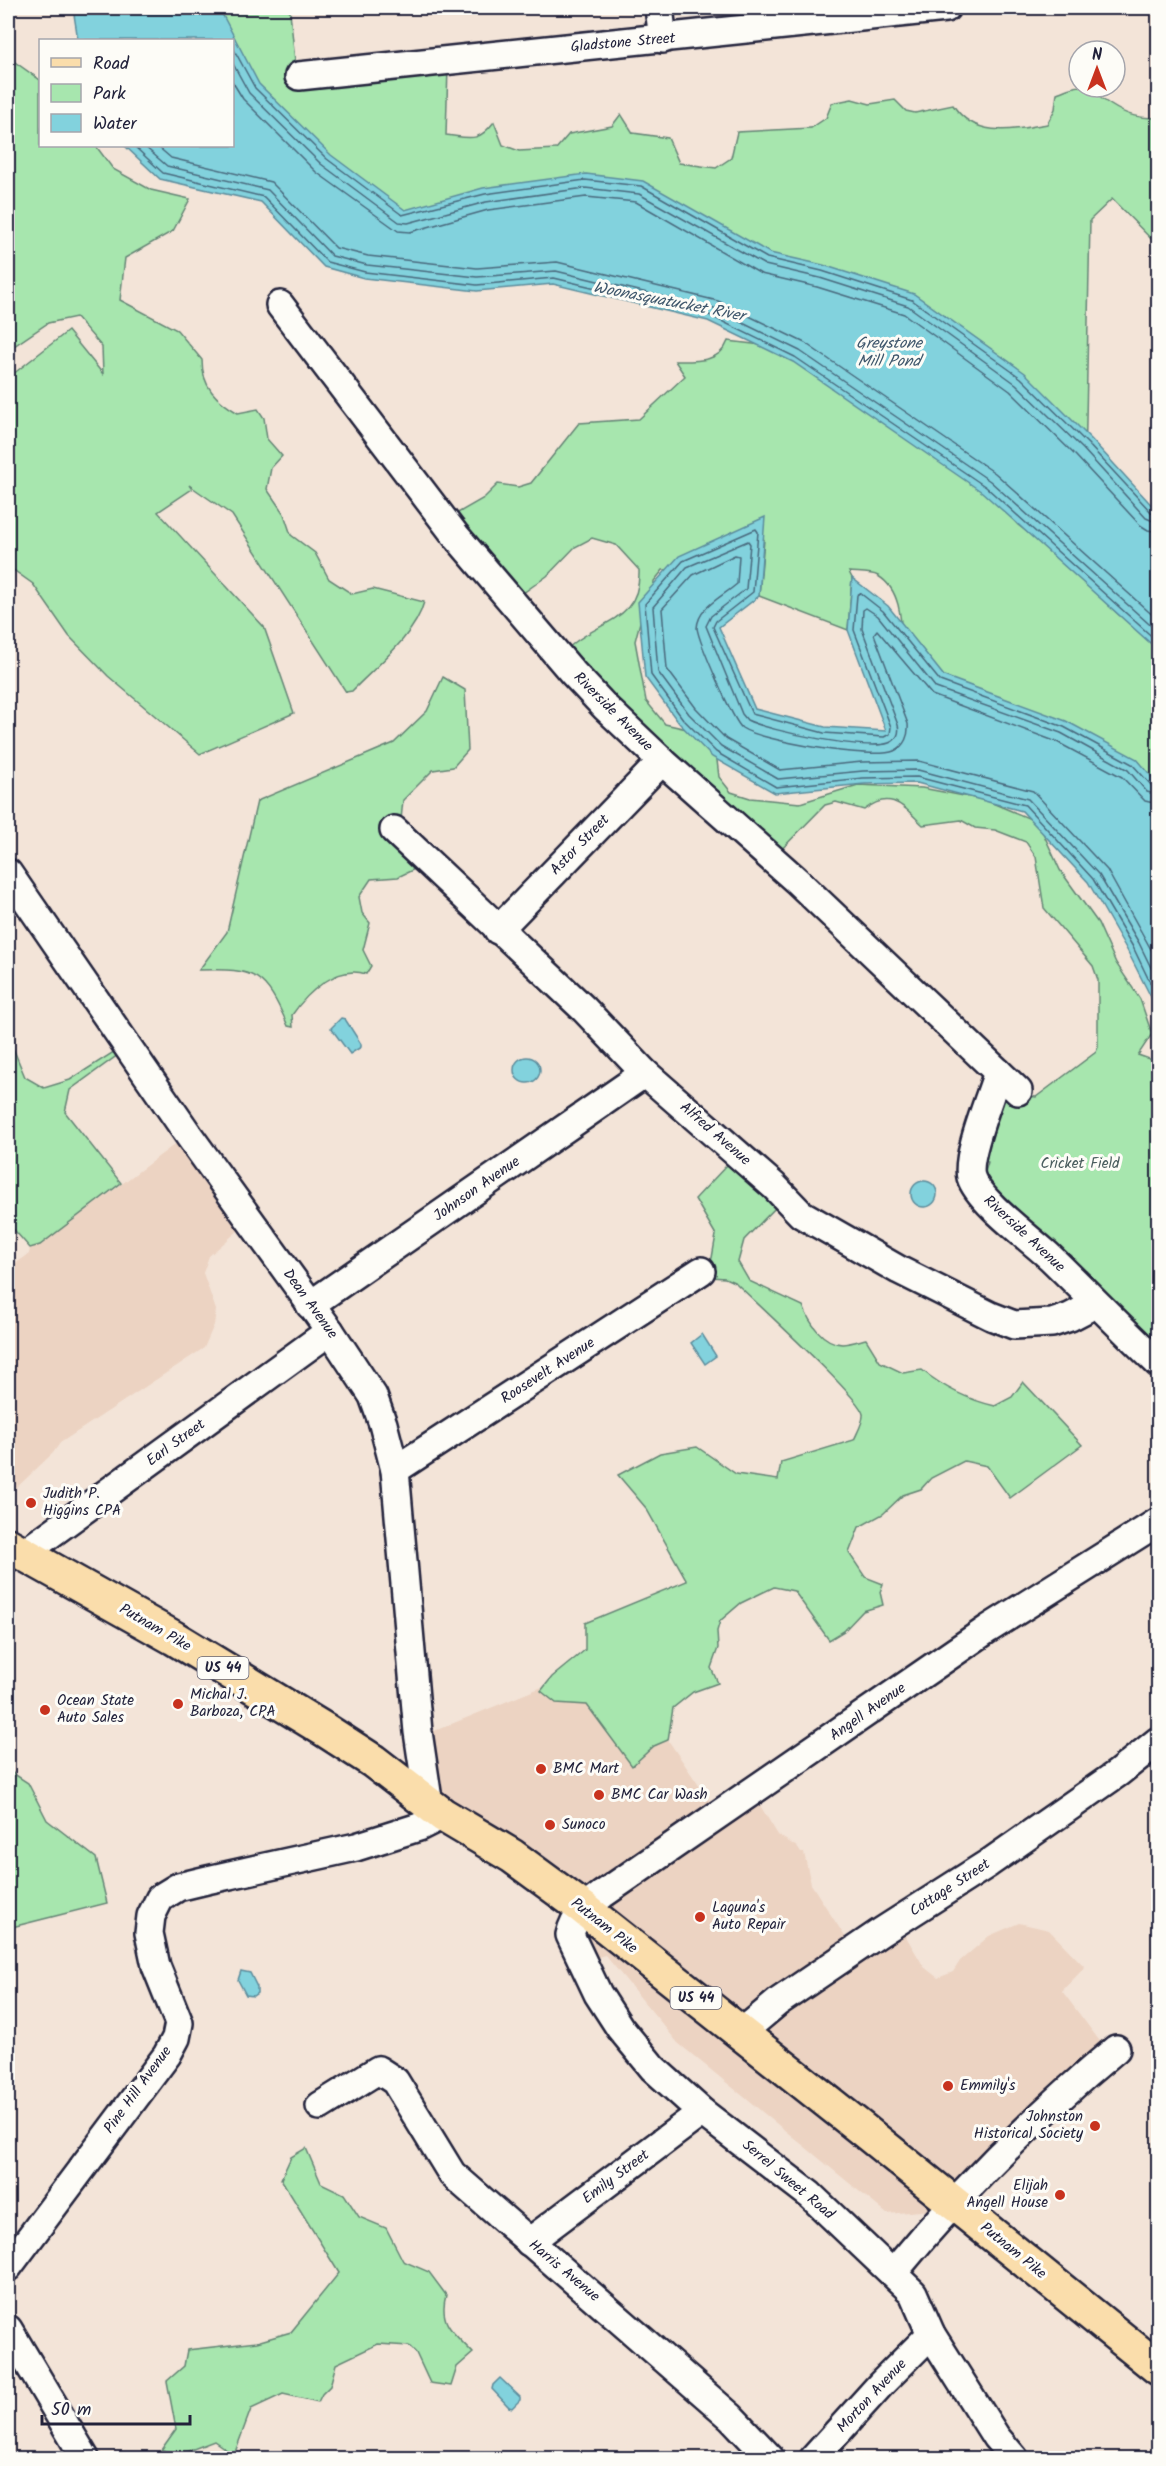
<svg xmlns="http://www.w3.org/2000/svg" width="1166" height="2466" font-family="Kalam,sans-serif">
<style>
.built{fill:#ecd3c2}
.green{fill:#a7e6ae;stroke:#648474;stroke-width:1.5}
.water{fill:#82d2dd;stroke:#5c8c9c;stroke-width:1.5}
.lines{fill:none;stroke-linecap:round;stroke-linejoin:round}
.shore{stroke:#48687c;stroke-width:1.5}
.minor-casing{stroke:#22223b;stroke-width:32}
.major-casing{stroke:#22223b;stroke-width:38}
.minor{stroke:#fdfcf7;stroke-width:27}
.major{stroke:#faddab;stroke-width:33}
.poi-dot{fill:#c8321e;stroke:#fdfcf7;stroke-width:2}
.labels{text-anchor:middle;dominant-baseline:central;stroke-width:6;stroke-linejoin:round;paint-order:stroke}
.shield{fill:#fdfcf7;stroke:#646373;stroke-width:1.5}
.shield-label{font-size:14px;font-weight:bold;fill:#22223b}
.street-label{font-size:15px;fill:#22223b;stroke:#fdfcf7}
.park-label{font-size:15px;fill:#4a5d5e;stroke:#fdfcf7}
.poi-label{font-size:15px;fill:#22223b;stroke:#fdfcf7;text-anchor:start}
.water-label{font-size:16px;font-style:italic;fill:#3f576c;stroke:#fdfcf7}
</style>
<rect width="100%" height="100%" fill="#f3e4d8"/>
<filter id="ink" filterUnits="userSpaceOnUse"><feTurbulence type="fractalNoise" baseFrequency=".0167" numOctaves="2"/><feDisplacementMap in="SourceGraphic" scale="12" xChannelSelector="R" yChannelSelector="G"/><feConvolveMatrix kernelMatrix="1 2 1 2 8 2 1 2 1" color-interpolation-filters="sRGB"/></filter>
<g filter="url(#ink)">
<g class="built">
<path d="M186 1136 247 1223 209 1256 203 1273 216 1310 214 1325 204 1348 60 1443 53 1453 12 1492 8 1548V1269L29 1254 30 1248 40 1245Z"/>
<path d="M542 1687 541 1691 556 1703 587 1705 632 1766 654 1746 668 1740 717 1812 753 1794 778 1835 797 1847 801 1853H804L811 1884 853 1949 898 1923 924 1967 938 1978 953 1972 960 1961 989 1936 1019 1923 1049 1930 1085 1967 1062 1991 1111 2056 942 2209 887 2214 678 2043 605 1955 585 1961 569 1906 440 1812 422 1736Z"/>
</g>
<g class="green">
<path d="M221 8H284L290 12 297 81 448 67 446 135C470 138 478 143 494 122L503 145 519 151 556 149 569 134 612 126 621 114 633 133 668 138 679 163 716 168 731 158 737 132 811 128 826 118 832 103 852 99 870 104 895 100 906 111 915 113 953 105C975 139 1013 130 1047 124L1055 109 1057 93C1068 89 1078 84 1088 87 1093 88 1098 96 1102 99 1123 114 1133 118 1158 118V246L1112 199 1090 220 1085 471 1014 396 443 241 282 133 232 40 215 20Z"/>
<path d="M8 55 12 60 40 80V146H96L113 169 151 190 190 199 173 231 125 258 120 300 177 330 202 360C202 387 216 400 238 413L258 409 264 418 267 439 282 456 271 468 267 489 284 514 291 535 315 553 329 579 352 594 373 589 424 602C415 636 376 666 352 691L346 692 232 515 189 485 192 489 158 512 264 627 294 713 200 754 108 676 69 636 33 584 8 566V378L68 331 103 374 102 347 76 317 48 323 8 350Z"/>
<path d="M728 341 770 346 958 459 1018 525 1048 548 1119 615 1158 643V784L1136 759 979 714 903 655C901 629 904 591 878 576 871 572 858 573 849 572L852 578 848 630 759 596 764 540 701 568 663 570 654 581 652 608 640 622 635 641 646 701 665 724 704 733 716 752 719 777 731 792 750 798 800 803 858 785 922 788 985 800 1038 822 1060 870 1098 923 1116 963 1140 999 1152 1034 1138 1055 1158 1062V1350L987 1187 985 1172 988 1162 969 1158 1001 1093 1036 1097 1096 1052 1098 1047V980L1093 966 1044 908 1036 857 1026 842 995 830 975 828 961 820 923 825C903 806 891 789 864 810L836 802 825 805 771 860 558 661C563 655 568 648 574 643 603 620 641 619 639 570L616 545 592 538 575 547 547 576 509 603 442 522 484 498 498 484 518 487 531 483 579 423 639 419 685 376 675 361C695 361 720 363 728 341Z"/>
<path d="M443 677 465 690 468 750 453 767 433 770 403 800 399 839 425 864 398 877 371 879 359 897 362 913 370 923 363 950 371 966 366 974C337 964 307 993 292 1015L293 1027 288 1026C265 973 256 968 199 970L227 932 257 801 394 743 427 711Z"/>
<path d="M8 1036 25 1077 44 1088 70 1080 126 1044V1049L70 1090 65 1112 121 1183 40 1245 30 1248 8 1223Z"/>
<path d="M728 1164 780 1203 744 1240 738 1262 749 1281 803 1306C809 1322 822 1343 842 1344 849 1344 858 1341 866 1339L880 1362 903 1373 922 1370C943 1387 969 1400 995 1406L1012 1397 1023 1382 1082 1445 1010 1498 987 1466 964 1461 931 1478 921 1489 903 1495 883 1514 859 1527 849 1553 865 1577 883 1584 880 1592 883 1605 863 1611 844 1631 829 1640 794 1591 774 1587 741 1603 720 1621 717 1631 718 1648 711 1668 718 1683 693 1692 673 1708 668 1740 654 1746 632 1766 587 1705 556 1703 541 1691 552 1677 585 1650V1623L687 1581 646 1508 618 1475 660 1453 697 1447 736 1474 778 1480 781 1462 854 1440C857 1433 864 1421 863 1414 860 1397 755 1302 736 1283L725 1278 696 1276 712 1258 716 1235 695 1199Z"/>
<path d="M8 1770 28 1783 47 1820 96 1858 107 1903 8 1928Z"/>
<path d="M306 2148 321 2183 344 2194 359 2217 386 2228 403 2261 429 2272 446 2295C438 2324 454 2333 473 2353L457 2367 451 2386 430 2383 416 2353 409 2346 378 2344 336 2364 330 2386 322 2394 318 2402 283 2394 251 2409 234 2455 214 2441 183 2453 161 2450 176 2429 167 2381 184 2366 187 2350 257 2342 291 2332 339 2273 281 2179 291 2157Z"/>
</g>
<g class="water">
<path d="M73 8H219L259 84 331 155 405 210 483 188 586 174 643 181 770 253 823 265 914 294 1025 373 1092 440 1158 512V650L982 492 793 362 708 321 553 284 477 291 364 278 324 267 261 202 160 179 125 146H232V40H78Z"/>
<path d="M765 517 759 596 719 627 755 709 825 727 886 731 848 630 852 578 888 606 944 676 1066 721 1137 759 1158 784V1024L1156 1007 1127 950 1088 882 1022 811 917 783 864 784 775 793 712 757 679 723 645 677 638 602 679 556Z"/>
<path d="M341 1018 345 1019 361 1044V1047L350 1054 331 1028Z"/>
<circle cx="527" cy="1070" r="13"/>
<circle cx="924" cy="1194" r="13"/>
<path d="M702 1334 716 1356 705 1364 691 1343Z"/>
<path d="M241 1971 250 1973 257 1987V1993L253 1996 246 1995 238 1980Z"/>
<path d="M500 2378 520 2397V2400L512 2408 509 2407 492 2389 493 2385Z"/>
</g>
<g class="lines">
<g class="shore">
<path d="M232 46 255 88 327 159 402 215 485 194 585 180 641 186 767 258 822 271 912 300 1021 378 1088 444 1152 513 1158 515"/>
<path d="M232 62 249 93 321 164 399 222 408 223 486 202 585 188 639 194 765 265 820 278 908 306 1016 384 1083 449 1146 518 1158 523"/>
<path d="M232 81 243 99 316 172 398 231 410 232 488 210 586 197 636 202 761 274 817 287 904 314 1010 391 1076 456 1140 525 1148 530 1158 532"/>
<path d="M134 146 163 173 264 197 327 262 365 272 477 285 554 278 709 315 795 357 986 487 1158 642"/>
<path d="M144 146 167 166 268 190 332 256 367 265 477 277 556 271 714 309 800 351 990 481 1158 632"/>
<path d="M157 146 171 158 271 182 336 248 368 256 477 268 557 262 718 301 805 343 995 473 1158 620"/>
<path d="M1158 788 1152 786 1132 764 1064 727 940 681 883 611 860 593 857 595 854 630 891 727 890 734 884 737 824 733 752 714 713 627 716 621 753 592 758 532 756 529 683 561 645 604 651 675 683 719 716 752 776 787 863 778 917 777 1025 805 1093 879 1133 947 1158 999"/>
<path d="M1158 795 1147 792 1128 770 1061 733 936 688 878 616 866 608 863 610 862 629 898 725C900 733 897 740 889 743 867 751 769 731 747 720L742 714 706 626 711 616 746 589 750 544 748 541 687 567 653 607 658 672 689 714 721 746 778 779 863 771 918 770 1028 799 1099 875 1139 943 1158 982"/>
<path d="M1158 804 1145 801 1122 777 1057 742 932 695 877 630 874 634 908 724C909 735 905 746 894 751 874 760 761 741 742 728 733 721 699 642 697 628 698 607 722 597 737 584L739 556 735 555 693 575 662 609 667 669 696 708 726 739 780 770 862 762 919 761 1033 791 1107 870 1158 962"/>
</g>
<g class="minor-casing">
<g id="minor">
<path d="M659 8 663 39"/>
<path d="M299 76 946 8"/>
<path d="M280 305 456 536 573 673 606 708 662 761 796 880 1018 1091"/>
<path d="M394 830 584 1009 645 1073 774 1186 801 1214 899 1270 991 1316 1014 1325 1052 1323 1070 1317 1095 1304"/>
<path d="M8 873 190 1137 330 1331 373 1396 383 1424 395 1470 418 1732 429 1806"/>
<path d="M498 930 662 761"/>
<path d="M998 1072C991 1096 965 1156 971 1177 978 1201 1032 1240 1051 1258 1087 1293 1122 1329 1158 1363"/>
<path d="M310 1305 645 1073"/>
<path d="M395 1470 701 1271"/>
<path d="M23 1554 330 1331"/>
<path d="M741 2033 778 2002 881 1932 989 1863 1118 1773 1158 1741"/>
<path d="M320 2106 378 2070 395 2081 452 2174 731 2417 770 2458"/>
<path d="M529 2242 702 2112"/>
<path d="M8 2267 167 2055 176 2038 179 2023 156 1966 149 1933 151 1916 160 1898 178 1887 207 1880 356 1847 419 1827 443 1815"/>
<path d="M893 2273C961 2190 1033 2118 1116 2049"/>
<path d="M8 2329 85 2458"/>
<path d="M814 2458 881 2384 931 2334"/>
<path d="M1014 2458 996 2437 931 2334 913 2293 810 2195 702 2112 653 2068 620 2028 598 1994 570 1935C574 1915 588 1905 603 1894L988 1629 1158 1522"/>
</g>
</g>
<g class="major-casing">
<path id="major" d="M8 1545 174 1638 325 1730 373 1761 443 1815 512 1856 583 1908 862 2129 1158 2368"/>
</g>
<use href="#minor" class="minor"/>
<use href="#major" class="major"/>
</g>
</g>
<g class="poi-dot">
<circle cx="31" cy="1503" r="6"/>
<circle cx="178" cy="1704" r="6"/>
<circle cx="45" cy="1710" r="6"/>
<circle cx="541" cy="1769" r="6"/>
<circle cx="599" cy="1795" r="6"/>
<circle cx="550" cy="1825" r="6"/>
<circle cx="700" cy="1917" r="6"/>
<circle cx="948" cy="2086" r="6"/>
<circle cx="1095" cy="2126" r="6"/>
<circle cx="1060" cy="2195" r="6"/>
</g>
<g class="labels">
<g class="shield">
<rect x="197.5" y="1657" width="51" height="22" rx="4.5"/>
<rect x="670.5" y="1987" width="51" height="22" rx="4.5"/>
</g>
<g class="shield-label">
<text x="223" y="1668">US 44</text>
<text x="696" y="1998">US 44</text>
</g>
<g class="street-label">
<text transform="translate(623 43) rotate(-5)">Gladstone Street</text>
<text transform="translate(613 712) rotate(45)">Riverside Avenue</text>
<text transform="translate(580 845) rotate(-46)">Astor Street</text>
<text transform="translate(715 1134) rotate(41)">Alfred Avenue</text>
<text transform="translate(477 1189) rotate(-35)">Johnson Avenue</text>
<text transform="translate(1024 1234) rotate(43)">Riverside Avenue</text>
<text transform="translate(310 1304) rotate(54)">Dean Avenue</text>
<text transform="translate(548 1371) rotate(-33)">Roosevelt Avenue</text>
<text transform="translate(176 1443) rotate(-36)">Earl Street</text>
<text transform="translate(155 1628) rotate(30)">Putnam Pike</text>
<text transform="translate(868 1712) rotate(-35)">Angell Avenue</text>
<text transform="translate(950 1888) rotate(-33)">Cottage Street</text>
<text transform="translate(604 1926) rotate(38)">Putnam Pike</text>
<text transform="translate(138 2090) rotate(-54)">Pine Hill Avenue</text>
<text transform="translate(616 2177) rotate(-37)">Emily Street</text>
<text transform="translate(788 2180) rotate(40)">Serrel Sweet Road</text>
<text transform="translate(1013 2251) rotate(39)">Putnam Pike</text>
<text transform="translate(564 2271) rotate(40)">Harris Avenue</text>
<text transform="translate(872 2396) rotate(-47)">Morton Avenue</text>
</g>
<g class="park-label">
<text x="1080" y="1164">Cricket Field</text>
</g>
<g class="poi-label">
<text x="43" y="1494">Judith P.<tspan x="43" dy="17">Higgins CPA</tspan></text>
<text x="190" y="1695">Michal J.<tspan x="190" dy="17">Barboza, CPA</tspan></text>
<text x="57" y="1701">Ocean State<tspan x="57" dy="17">Auto Sales</tspan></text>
<text x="553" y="1769">BMC Mart</text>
<text x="611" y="1795">BMC Car Wash</text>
<text x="562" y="1825">Sunoco</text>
<text x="712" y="1908">Laguna's<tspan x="712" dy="17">Auto Repair</tspan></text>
<text x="960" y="2086">Emmily's</text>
<text x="1083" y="2117" text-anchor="end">Johnston<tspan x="1083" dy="17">Historical Society</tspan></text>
<text x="1048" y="2186" text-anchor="end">Elijah<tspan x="1048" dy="17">Angell House</tspan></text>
</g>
<g class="water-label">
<text transform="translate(669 302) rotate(11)">Woonasquatucket River</text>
<text x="889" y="343">Greystone<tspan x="889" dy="18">Mill Pond</tspan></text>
</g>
</g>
<rect width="1166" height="2466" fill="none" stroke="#fdfcf7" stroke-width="30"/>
<rect x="15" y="15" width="1136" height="2436" fill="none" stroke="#22223b" stroke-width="2" filter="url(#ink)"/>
<rect x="39" y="39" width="195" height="108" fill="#fdfcf7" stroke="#a5a5ac" stroke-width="1.5"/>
<rect x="51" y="58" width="30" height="9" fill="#faddab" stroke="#a5a5ac" stroke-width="1.5"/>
<text x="93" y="69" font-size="18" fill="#22223b">Road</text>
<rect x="51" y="84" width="30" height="18" fill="#a7e6ae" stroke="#a5a5ac" stroke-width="1.5"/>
<text x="93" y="99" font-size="18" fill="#22223b">Park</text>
<rect x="51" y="114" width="30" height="18" fill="#82d2dd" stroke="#a5a5ac" stroke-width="1.5"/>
<text x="93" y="129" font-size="18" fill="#22223b">Water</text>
<g transform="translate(1097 69)"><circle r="28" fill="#fdfcf7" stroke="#a5a5ac" stroke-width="1.5"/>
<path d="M0-4.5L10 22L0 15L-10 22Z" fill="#c8321e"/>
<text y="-9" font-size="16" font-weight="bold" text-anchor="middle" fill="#22223b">N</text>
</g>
<path d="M42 2415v9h148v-9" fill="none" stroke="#22223b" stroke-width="3"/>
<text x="51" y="2415" font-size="18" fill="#22223b" stroke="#fdfcf7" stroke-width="4.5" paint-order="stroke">50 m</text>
</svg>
